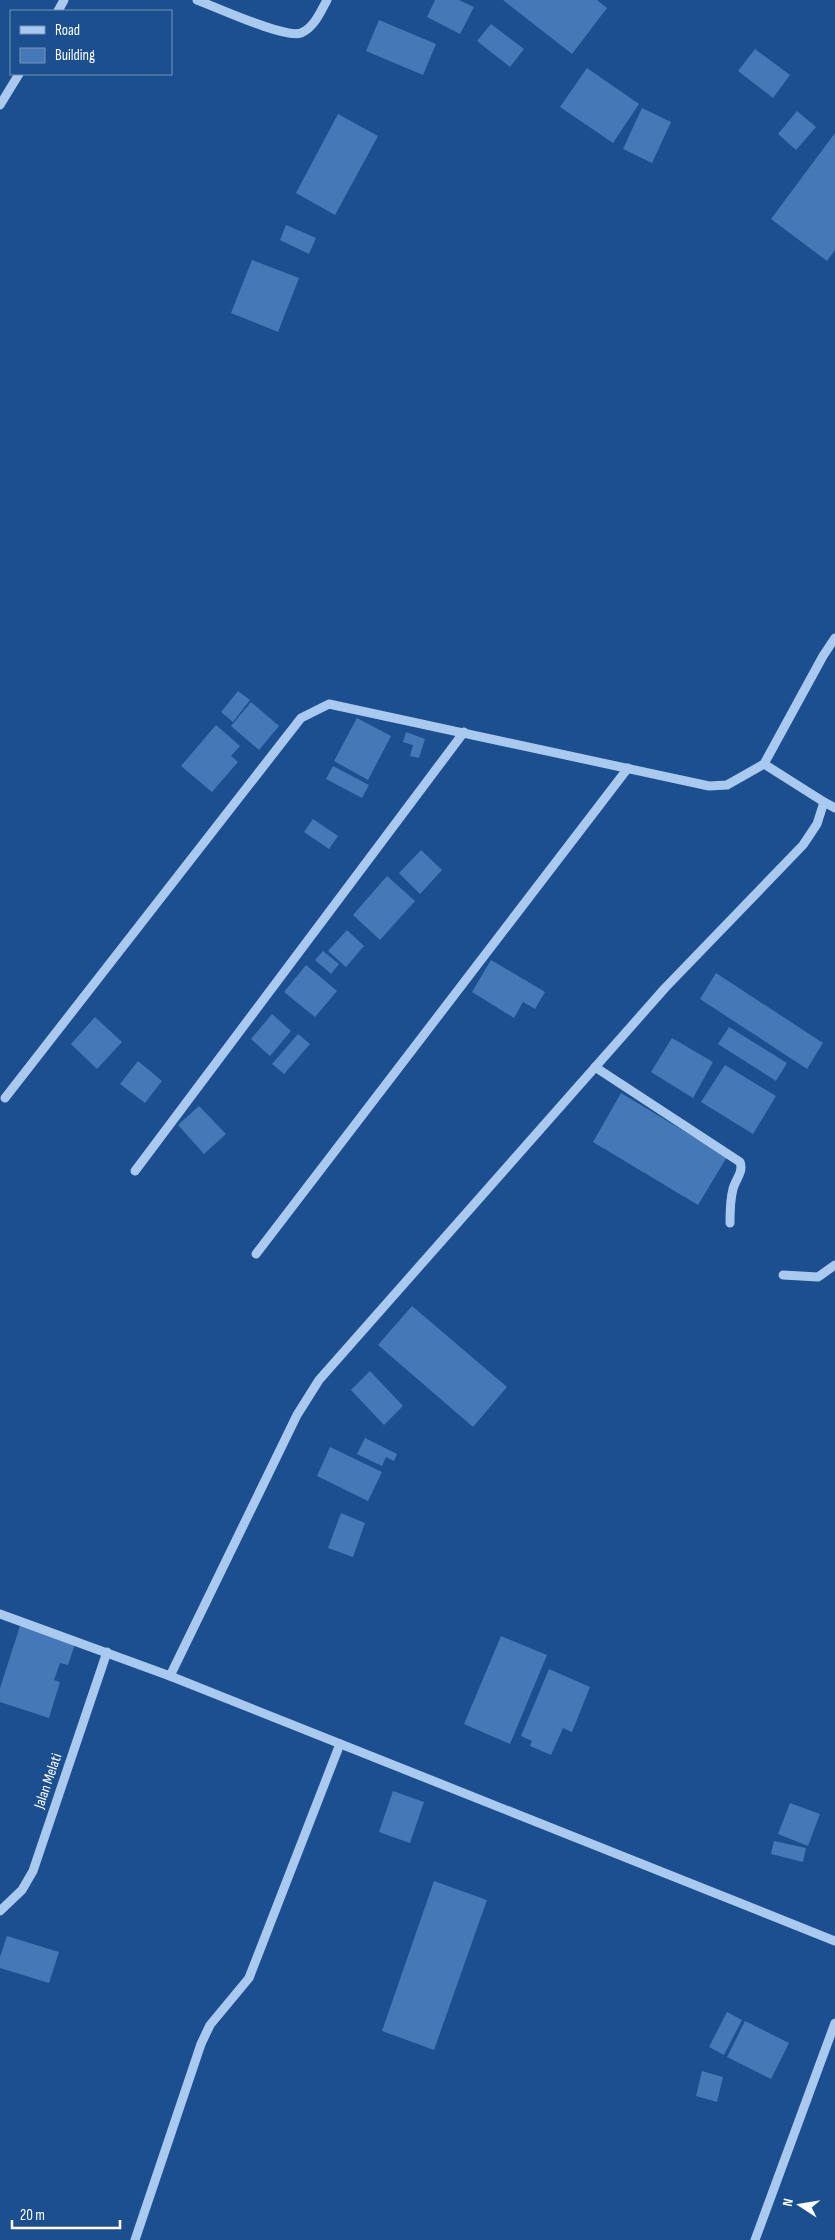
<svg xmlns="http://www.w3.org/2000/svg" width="835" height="2240" font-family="'Sofia Sans Condensed',sans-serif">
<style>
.building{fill:#4478b7}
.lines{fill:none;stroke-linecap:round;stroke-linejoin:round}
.minor{stroke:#a9c9ee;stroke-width:9}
.labels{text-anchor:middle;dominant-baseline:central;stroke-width:4;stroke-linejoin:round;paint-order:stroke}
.street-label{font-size:15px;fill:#fff;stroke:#1b4f8f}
</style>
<rect width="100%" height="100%" fill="#1b4f8f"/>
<g class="building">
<path d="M435 0H459L474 7 460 34 427 17Z"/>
<path d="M503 0H597L607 8 572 54Z"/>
<path d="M379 20 436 44 423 75 366 51Z"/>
<path d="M491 24 524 49 510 67 477 41Z"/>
<path d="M755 49 790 75 773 98 738 71Z"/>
<path d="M587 68 639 104 613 143 560 107Z"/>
<path d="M642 108 671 122 652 163 623 149Z"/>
<path d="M797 111 816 127 796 150 778 134Z"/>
<path d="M338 114 378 136 335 215 296 193Z"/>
<path d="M835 133V250L827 261 771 219Z"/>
<path d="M286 225 316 238 309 254 280 240Z"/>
<path d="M252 260 299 278 278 332 231 313Z"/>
<path d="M238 691 250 700 233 722 221 712Z"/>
<path d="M251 702 279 726 259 750 231 726Z"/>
<path d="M357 718 391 736 368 780 334 761Z"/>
<path d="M216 725 240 746 231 756 238 762 212 792 181 766Z"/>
<path d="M406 732 425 739 419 758 410 756 413 745 403 742Z"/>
<path d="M333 766 369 785 362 798 326 779Z"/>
<path d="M313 819 338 836 329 849 304 832Z"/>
<path d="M421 850 442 870 420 894 399 873Z"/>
<path d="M387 876 415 901 380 940 353 915Z"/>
<path d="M347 930 364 946 346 967 328 951Z"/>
<path d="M323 951 339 964 331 974 315 960Z"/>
<path d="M491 960 545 992 535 1009 523 1002 514 1018 472 992Z"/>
<path d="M306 965 337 991 315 1017 284 992Z"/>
<path d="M716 973 823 1043 807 1069 700 999Z"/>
<path d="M272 1014 291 1031 270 1056 251 1039Z"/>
<path d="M95 1017 122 1042 97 1069 71 1044Z"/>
<path d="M729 1027 787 1063 776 1081 718 1044Z"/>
<path d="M298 1034 310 1044 284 1074 272 1064Z"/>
<path d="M672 1038 713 1062 693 1098 651 1072Z"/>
<path d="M138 1061 162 1081 145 1103 120 1084Z"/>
<path d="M725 1065 776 1096 753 1134 701 1102Z"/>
<path d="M621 1093 727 1157 698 1205 593 1142Z"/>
<path d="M199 1106 226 1134 204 1154 178 1125Z"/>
<path d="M412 1306 507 1387 473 1427 378 1345Z"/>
<path d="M370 1371 403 1406 384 1425 351 1390Z"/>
<path d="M365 1438 397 1454 394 1461 386 1457 382 1466 357 1454Z"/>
<path d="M330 1447 382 1472 368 1501 317 1476Z"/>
<path d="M341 1513 365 1523 353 1557 328 1548Z"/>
<path d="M20 1626 75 1644 68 1665 60 1663 54 1680 60 1682 49 1718 0 1702V1688Z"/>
<path d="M501 1636 547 1655 510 1744 464 1724Z"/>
<path d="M549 1669 590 1687 572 1732 563 1728 551 1755 530 1746 532 1741 521 1736Z"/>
<path d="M393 1791 424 1802 410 1843 379 1832Z"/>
<path d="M790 1803 820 1814 808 1846 778 1834Z"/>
<path d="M774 1841 806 1848 803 1862 771 1854Z"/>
<path d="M434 1881 487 1900 434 2050 382 2031Z"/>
<path d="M7 1936 59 1952 49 1983 0 1968V1957Z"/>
<path d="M727 2012 742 2020 724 2055 709 2047Z"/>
<path d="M745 2021 789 2043 771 2079 727 2057Z"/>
<path d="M702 2071 723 2077 717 2102 696 2096Z"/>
</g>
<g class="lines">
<g class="minor">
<path d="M197 0C216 7 285 39 301 33 314 28 321 11 327 0"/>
<path d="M58 11 64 0"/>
<path d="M0 105 19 74"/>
<path d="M824 802 835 808"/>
<path d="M595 1067 740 1162C744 1172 735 1180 733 1189 730 1200 730 1211 730 1223"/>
<path d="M5 1098 301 718 329 704 709 786 727 785 764 764 823 656 835 638"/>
<path d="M135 1171 464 732"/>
<path d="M256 1254 628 768"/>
<path d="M783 1275 818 1277 835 1265"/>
<path d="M0 1614 170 1676 835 1941"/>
<path d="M170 1676 297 1415 319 1380 665 988 803 845 817 824 824 802 764 764"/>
<path d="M0 1911 22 1890 33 1871 107 1652"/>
<path d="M135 2240 201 2044 210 2025 249 1978 340 1744"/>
<path d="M755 2240 835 2023"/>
</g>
</g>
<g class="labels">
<g class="street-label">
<text transform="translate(48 1781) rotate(-71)">Jalan Melati</text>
</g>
</g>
<rect x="10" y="10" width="162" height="65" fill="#1b4f8f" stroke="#7695bc"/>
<rect x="20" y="26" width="25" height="8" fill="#a9c9ee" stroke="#7695bc"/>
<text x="55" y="35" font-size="15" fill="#ffffff">Road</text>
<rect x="20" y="48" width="25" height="15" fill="#4478b7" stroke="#7695bc"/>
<text x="55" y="60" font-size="15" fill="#ffffff">Building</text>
<g transform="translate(800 2205) rotate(282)" stroke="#1b4f8f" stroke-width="4" paint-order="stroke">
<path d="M0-4L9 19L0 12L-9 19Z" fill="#ffffff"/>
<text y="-8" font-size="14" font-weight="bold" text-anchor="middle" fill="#ffffff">N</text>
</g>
<path d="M12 2220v8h108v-8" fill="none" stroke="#ffffff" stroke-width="2.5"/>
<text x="20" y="2220" font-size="15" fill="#ffffff" stroke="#1b4f8f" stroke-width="4" paint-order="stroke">20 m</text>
</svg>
